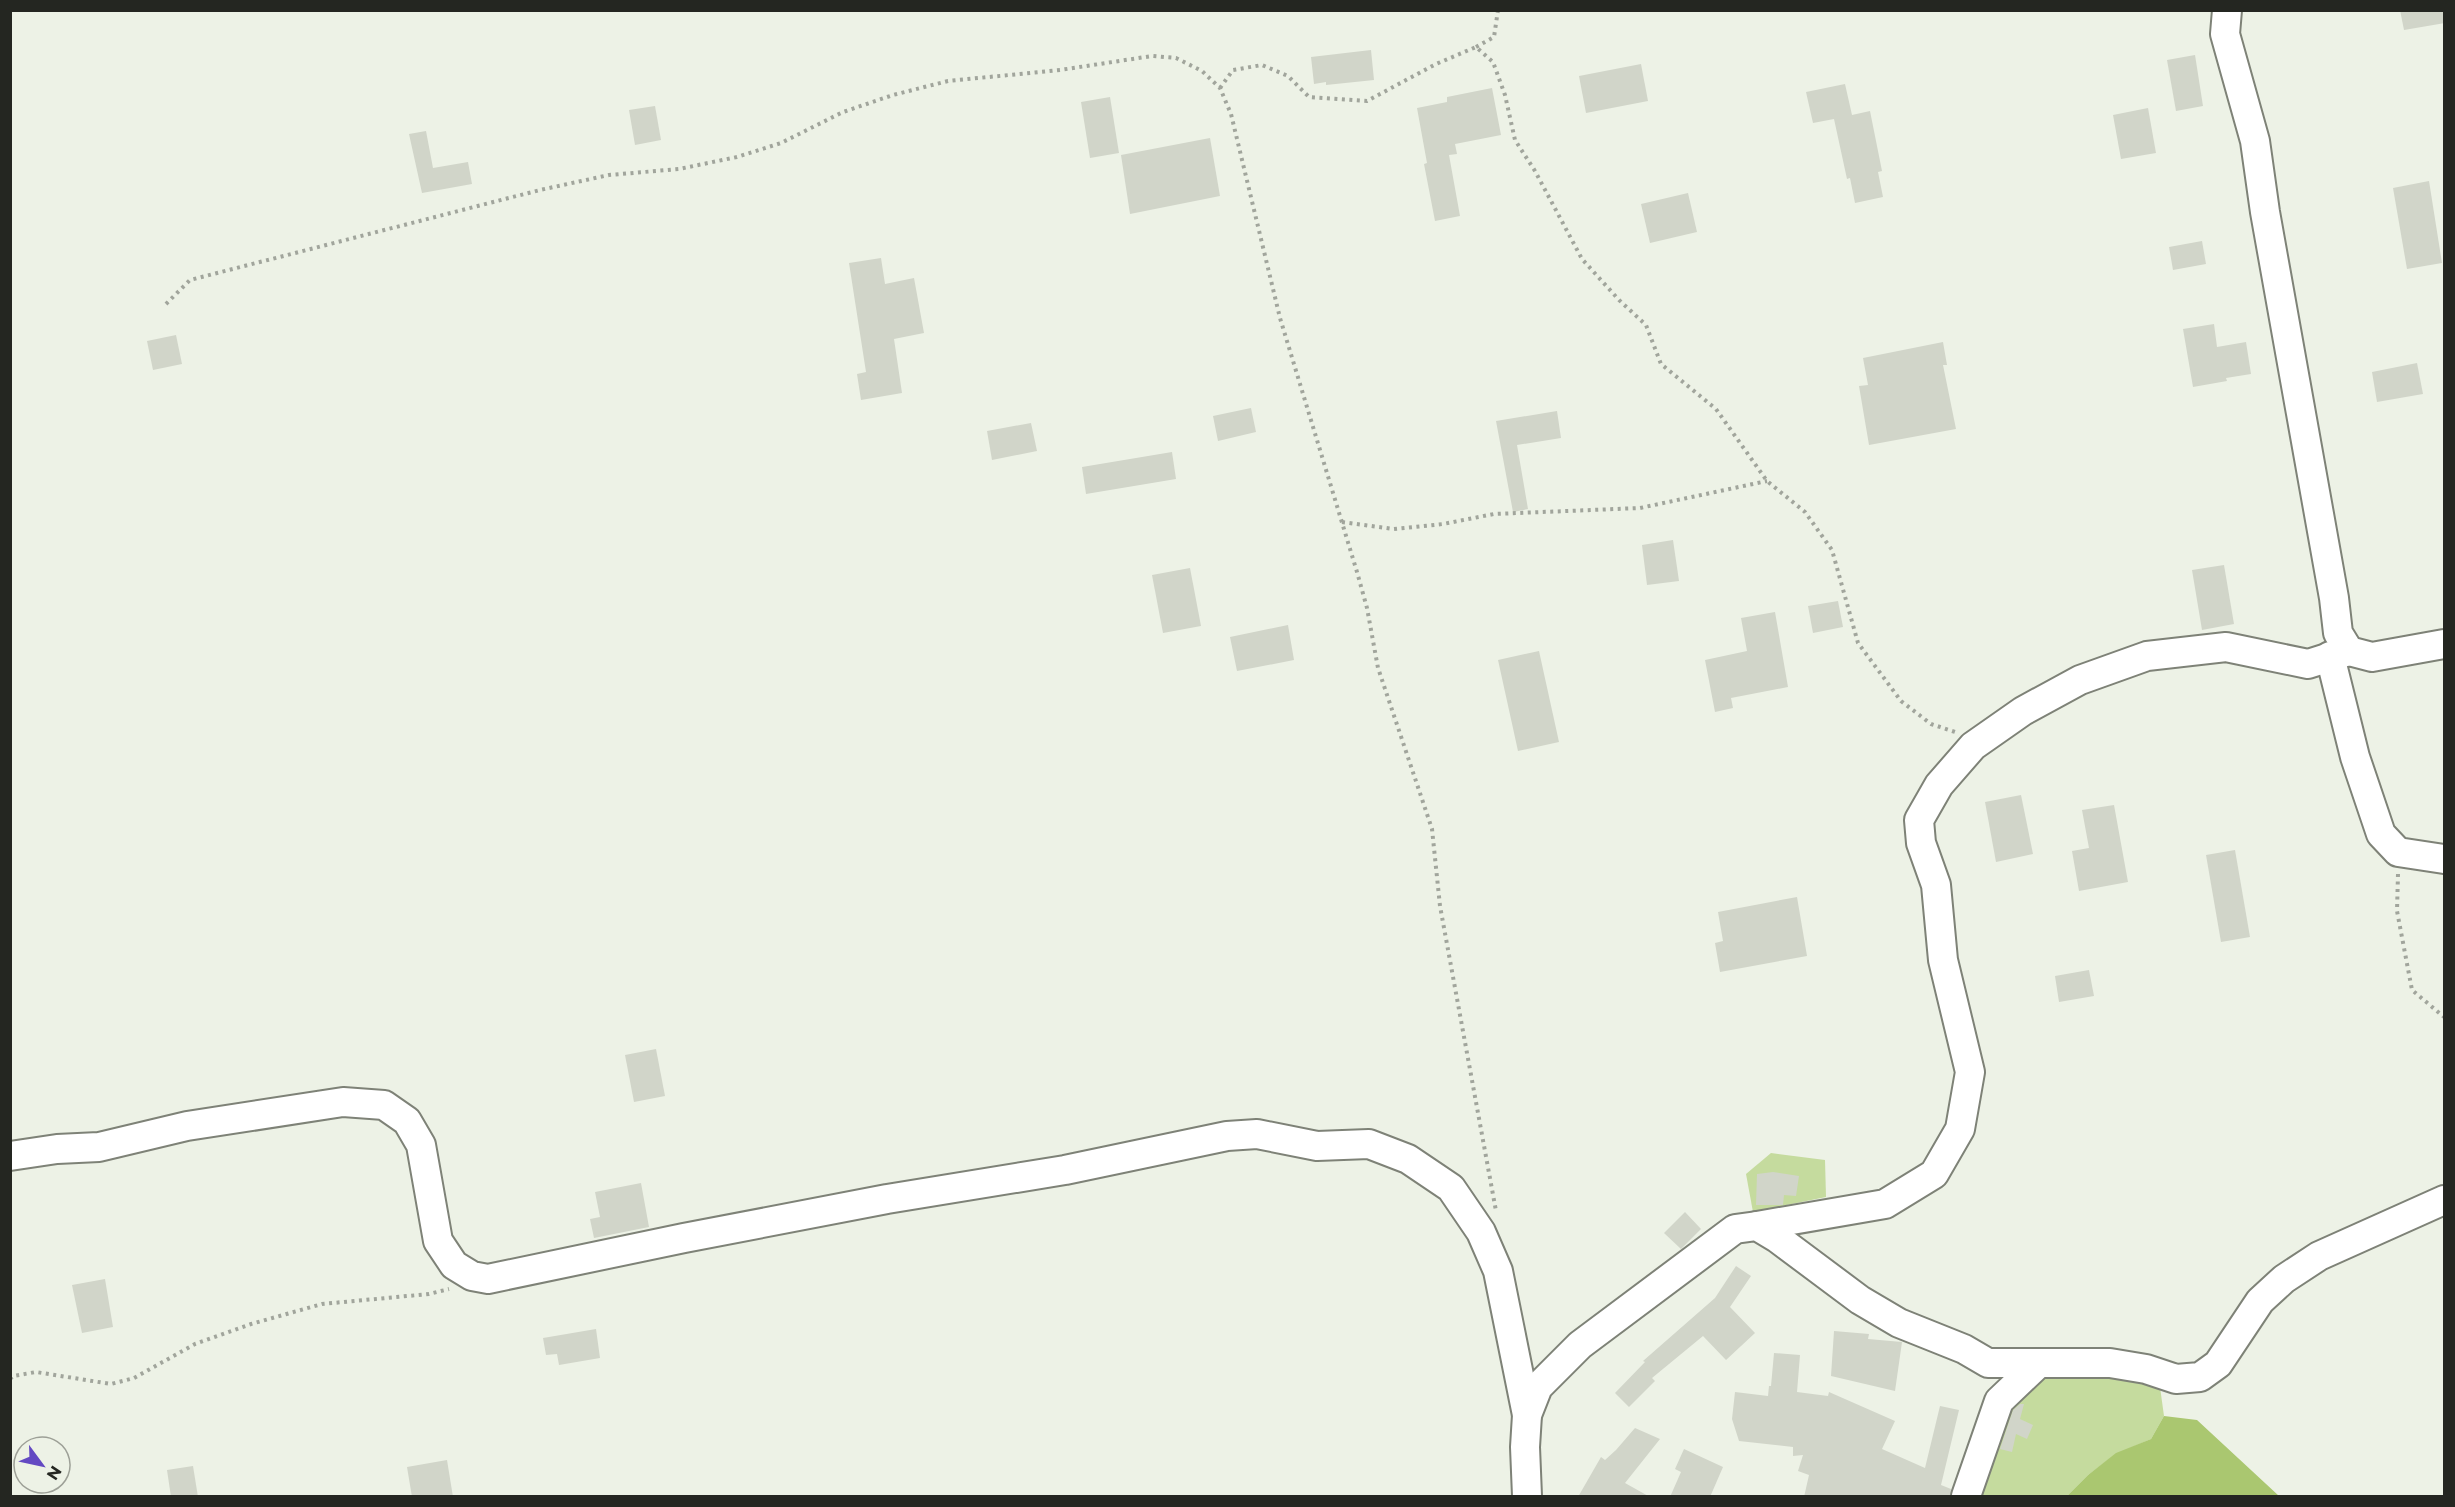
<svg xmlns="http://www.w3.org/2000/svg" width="2455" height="1507" font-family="Montserrat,sans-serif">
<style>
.green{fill:#c5db9e}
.forest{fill:#aac770}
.building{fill:#d1d5c9}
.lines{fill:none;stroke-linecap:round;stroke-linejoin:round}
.minor-casing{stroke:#7e8277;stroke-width:32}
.path{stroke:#a1a59c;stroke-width:4;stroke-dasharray:3 4.5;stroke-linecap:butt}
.minor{stroke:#fff;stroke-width:28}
</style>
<rect width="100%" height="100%" fill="#edf2e6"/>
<g class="green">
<path d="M1771 1153 1825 1160 1826 1197 1753 1212 1746 1174Z"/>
<path d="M2031 1370 2128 1374 2160 1387 2164 1416 2151 1439 2116 1454 2088 1475 2067 1496H1970L2001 1395Z"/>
</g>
<path class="forest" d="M2164 1416 2197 1420 2279 1496H2067L2088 1475 2116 1453 2151 1439Z"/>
<g class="building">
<path d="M2400 10H2445V23L2404 30Z"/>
<path d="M1371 50 1374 80 1326 85V82L1314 84 1311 57Z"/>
<path d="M2195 55 2203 106 2176 111 2167 60Z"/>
<path d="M1641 64 1648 101 1586 113 1579 76Z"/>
<path d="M1845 84 1852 115 1870 111 1882 171 1878 172 1883 197 1855 203 1850 178 1847 179 1834 119 1813 123 1806 92Z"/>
<path d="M1492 88 1501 135 1455 144 1457 154 1449 155 1460 216 1435 221 1424 164 1427 163 1417 108 1447 102V97Z"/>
<path d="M1110 97 1119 153 1090 158 1081 102Z"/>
<path d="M655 106 661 140 635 145 629 110Z"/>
<path d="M2148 108 2156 153 2121 159 2113 115Z"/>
<path d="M426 131 433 168 468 162 472 184 422 193 409 134Z"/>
<path d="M1210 138 1220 196 1130 214 1121 155Z"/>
<path d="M2429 181 2442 263 2407 269 2393 188Z"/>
<path d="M1688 193 1697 232 1650 243 1641 204Z"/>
<path d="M2202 241 2206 264 2173 270 2169 247Z"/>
<path d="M881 258 885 284 914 278 924 333 894 339 902 393 861 400 857 374 866 372 849 263Z"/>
<path d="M2214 324 2217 347 2246 342 2251 374 2226 378 2227 381 2193 387 2183 329Z"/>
<path d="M176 335 182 364 153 370 147 341Z"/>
<path d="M1943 342 1947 365H1943L1956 429 1869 445 1859 386 1868 385 1863 358Z"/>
<path d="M2417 363 2423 394 2377 402 2372 372Z"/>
<path d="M1251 408 1256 432 1218 441 1213 416Z"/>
<path d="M1557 411 1561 438 1517 445 1528 509 1513 512 1496 421Z"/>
<path d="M1031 423 1037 451 992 460 987 431Z"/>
<path d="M1172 452 1176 479 1086 494 1082 467Z"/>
<path d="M1673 540 1679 581 1647 585 1642 545Z"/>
<path d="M2224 565 2234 624 2202 630 2192 570Z"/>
<path d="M1190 568 1201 626 1163 633 1152 575Z"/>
<path d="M1838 601 1843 627 1813 633 1808 606Z"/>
<path d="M1775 612 1788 687 1731 698 1733 708 1715 712 1705 660 1747 651 1741 618Z"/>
<path d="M1288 625 1294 660 1237 671 1230 637Z"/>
<path d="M1539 651 1559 742 1518 751 1498 660Z"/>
<path d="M2021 795 2033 854 1996 862 1985 802Z"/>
<path d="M2114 805 2128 882 2079 891 2072 851 2089 848 2082 810Z"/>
<path d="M2235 850 2250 937 2221 942 2206 855Z"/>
<path d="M1797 897 1807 956 1720 972 1715 943 1723 941 1718 912Z"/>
<path d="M2089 970 2094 996 2059 1002 2055 976Z"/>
<path d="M656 1049 665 1096 634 1102 625 1055Z"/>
<path d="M1773 1172 1799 1176 1796 1196 1784 1195 1783 1205H1756L1757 1174Z"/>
<path d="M641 1183 649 1227 594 1238 590 1219 600 1217 595 1192Z"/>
<path d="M1685 1212 1701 1229 1681 1249 1664 1233Z"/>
<path d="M1736 1266 1751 1276 1730 1307 1755 1333 1726 1360 1703 1336 1652 1378 1655 1381 1629 1407 1615 1393 1645 1362 1643 1361 1715 1298Z"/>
<path d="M105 1279 113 1327 82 1333 72 1285Z"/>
<path d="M596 1329 600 1358 559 1365 557 1354 546 1355 543 1338Z"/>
<path d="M1834 1331 1869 1334 1868 1339 1902 1342 1895 1391 1831 1376Z"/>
<path d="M1774 1353 1800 1355 1797 1392 1828 1396 1829 1392 1895 1421 1882 1449 1925 1468 1940 1406 1959 1410 1941 1485 1951 1489 1950 1497H1804L1809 1475 1798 1471 1803 1455 1793 1456V1447L1739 1441 1732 1419 1735 1392 1768 1396 1769 1386H1771Z"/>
<path d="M2020 1404H2024L2020 1419 2033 1425 2027 1439 2016 1434 2012 1452 2000 1449 2013 1410Z"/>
<path d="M1635 1428 1660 1439 1625 1483 1650 1497H1578L1601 1457 1605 1460 1616 1450Z"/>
<path d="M1684 1449 1723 1467 1710 1497H1670L1681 1472 1675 1469Z"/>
<path d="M447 1460 453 1497H412L407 1467Z"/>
<path d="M193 1466 198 1497H171L167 1470Z"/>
</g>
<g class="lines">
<g class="minor-casing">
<g id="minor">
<path d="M2227 10 2225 34 2255 141 2265 212 2334 598 2338 633 2349 651 2372 657 2444 644"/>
<path d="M2330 656 2355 757 2381 834 2398 852 2444 859"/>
<path d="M10 1156 57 1149 99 1147 187 1126 343 1102 384 1105 407 1121 421 1145 438 1241 454 1265 472 1276 488 1279 684 1238 887 1199 1065 1170 1227 1136 1257 1134 1317 1146 1369 1144 1408 1159 1451 1188 1481 1232 1498 1271 1527 1415"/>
<path d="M1757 1226 1885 1204 1934 1174 1960 1129 1970 1072 1943 960 1936 885 1921 843 1919 820 1939 785 1973 746 2023 711 2080 680 2147 656 2226 647 2308 664 2349 651"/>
<path d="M1527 1496 1525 1447 1527 1415 1538 1387 1580 1345 1735 1229 1757 1226 1777 1238 1860 1300 1899 1323 1964 1349 1988 1363H2110L2146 1369 2176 1379 2200 1377 2218 1364 2260 1301 2284 1279 2319 1256 2444 1200"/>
<path d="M1966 1496 1999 1401 2039 1363"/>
</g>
</g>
<g class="path">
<path d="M1476 47 1494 37 1498 10"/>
<path d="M1220 88 1233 70 1262 65 1288 76 1309 97 1367 101 1436 64 1476 47 1493 62 1505 95 1515 140 1535 171 1582 259 1619 300 1646 325 1661 364 1716 409 1767 481 1805 512 1832 550 1858 643 1901 701 1931 724 1955 732"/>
<path d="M166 304 190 280 540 190 609 175 679 169 737 157 781 143 843 112 893 95 948 81 1060 70 1152 56 1176 58 1202 71 1220 88 1231 114 1280 318 1357 572 1367 608 1378 668 1432 829 1440 906 1496 1211"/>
<path d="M1342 522 1394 529 1443 524 1494 514 1640 508 1767 481"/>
<path d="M2398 874 2397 911 2412 990 2444 1017"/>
<path d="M10 1379 13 1376 36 1372 111 1384 134 1378 195 1344 251 1324 322 1304 429 1294 449 1289"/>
</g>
<use href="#minor" class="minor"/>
</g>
<rect width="2455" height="1507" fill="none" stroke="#242621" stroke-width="24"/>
<g transform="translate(42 1465) rotate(123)"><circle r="28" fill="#edf2e6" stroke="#9da097" stroke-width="1.5"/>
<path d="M0-4.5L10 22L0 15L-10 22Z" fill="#6349c2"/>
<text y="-9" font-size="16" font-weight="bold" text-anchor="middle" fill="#242621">N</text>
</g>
</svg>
